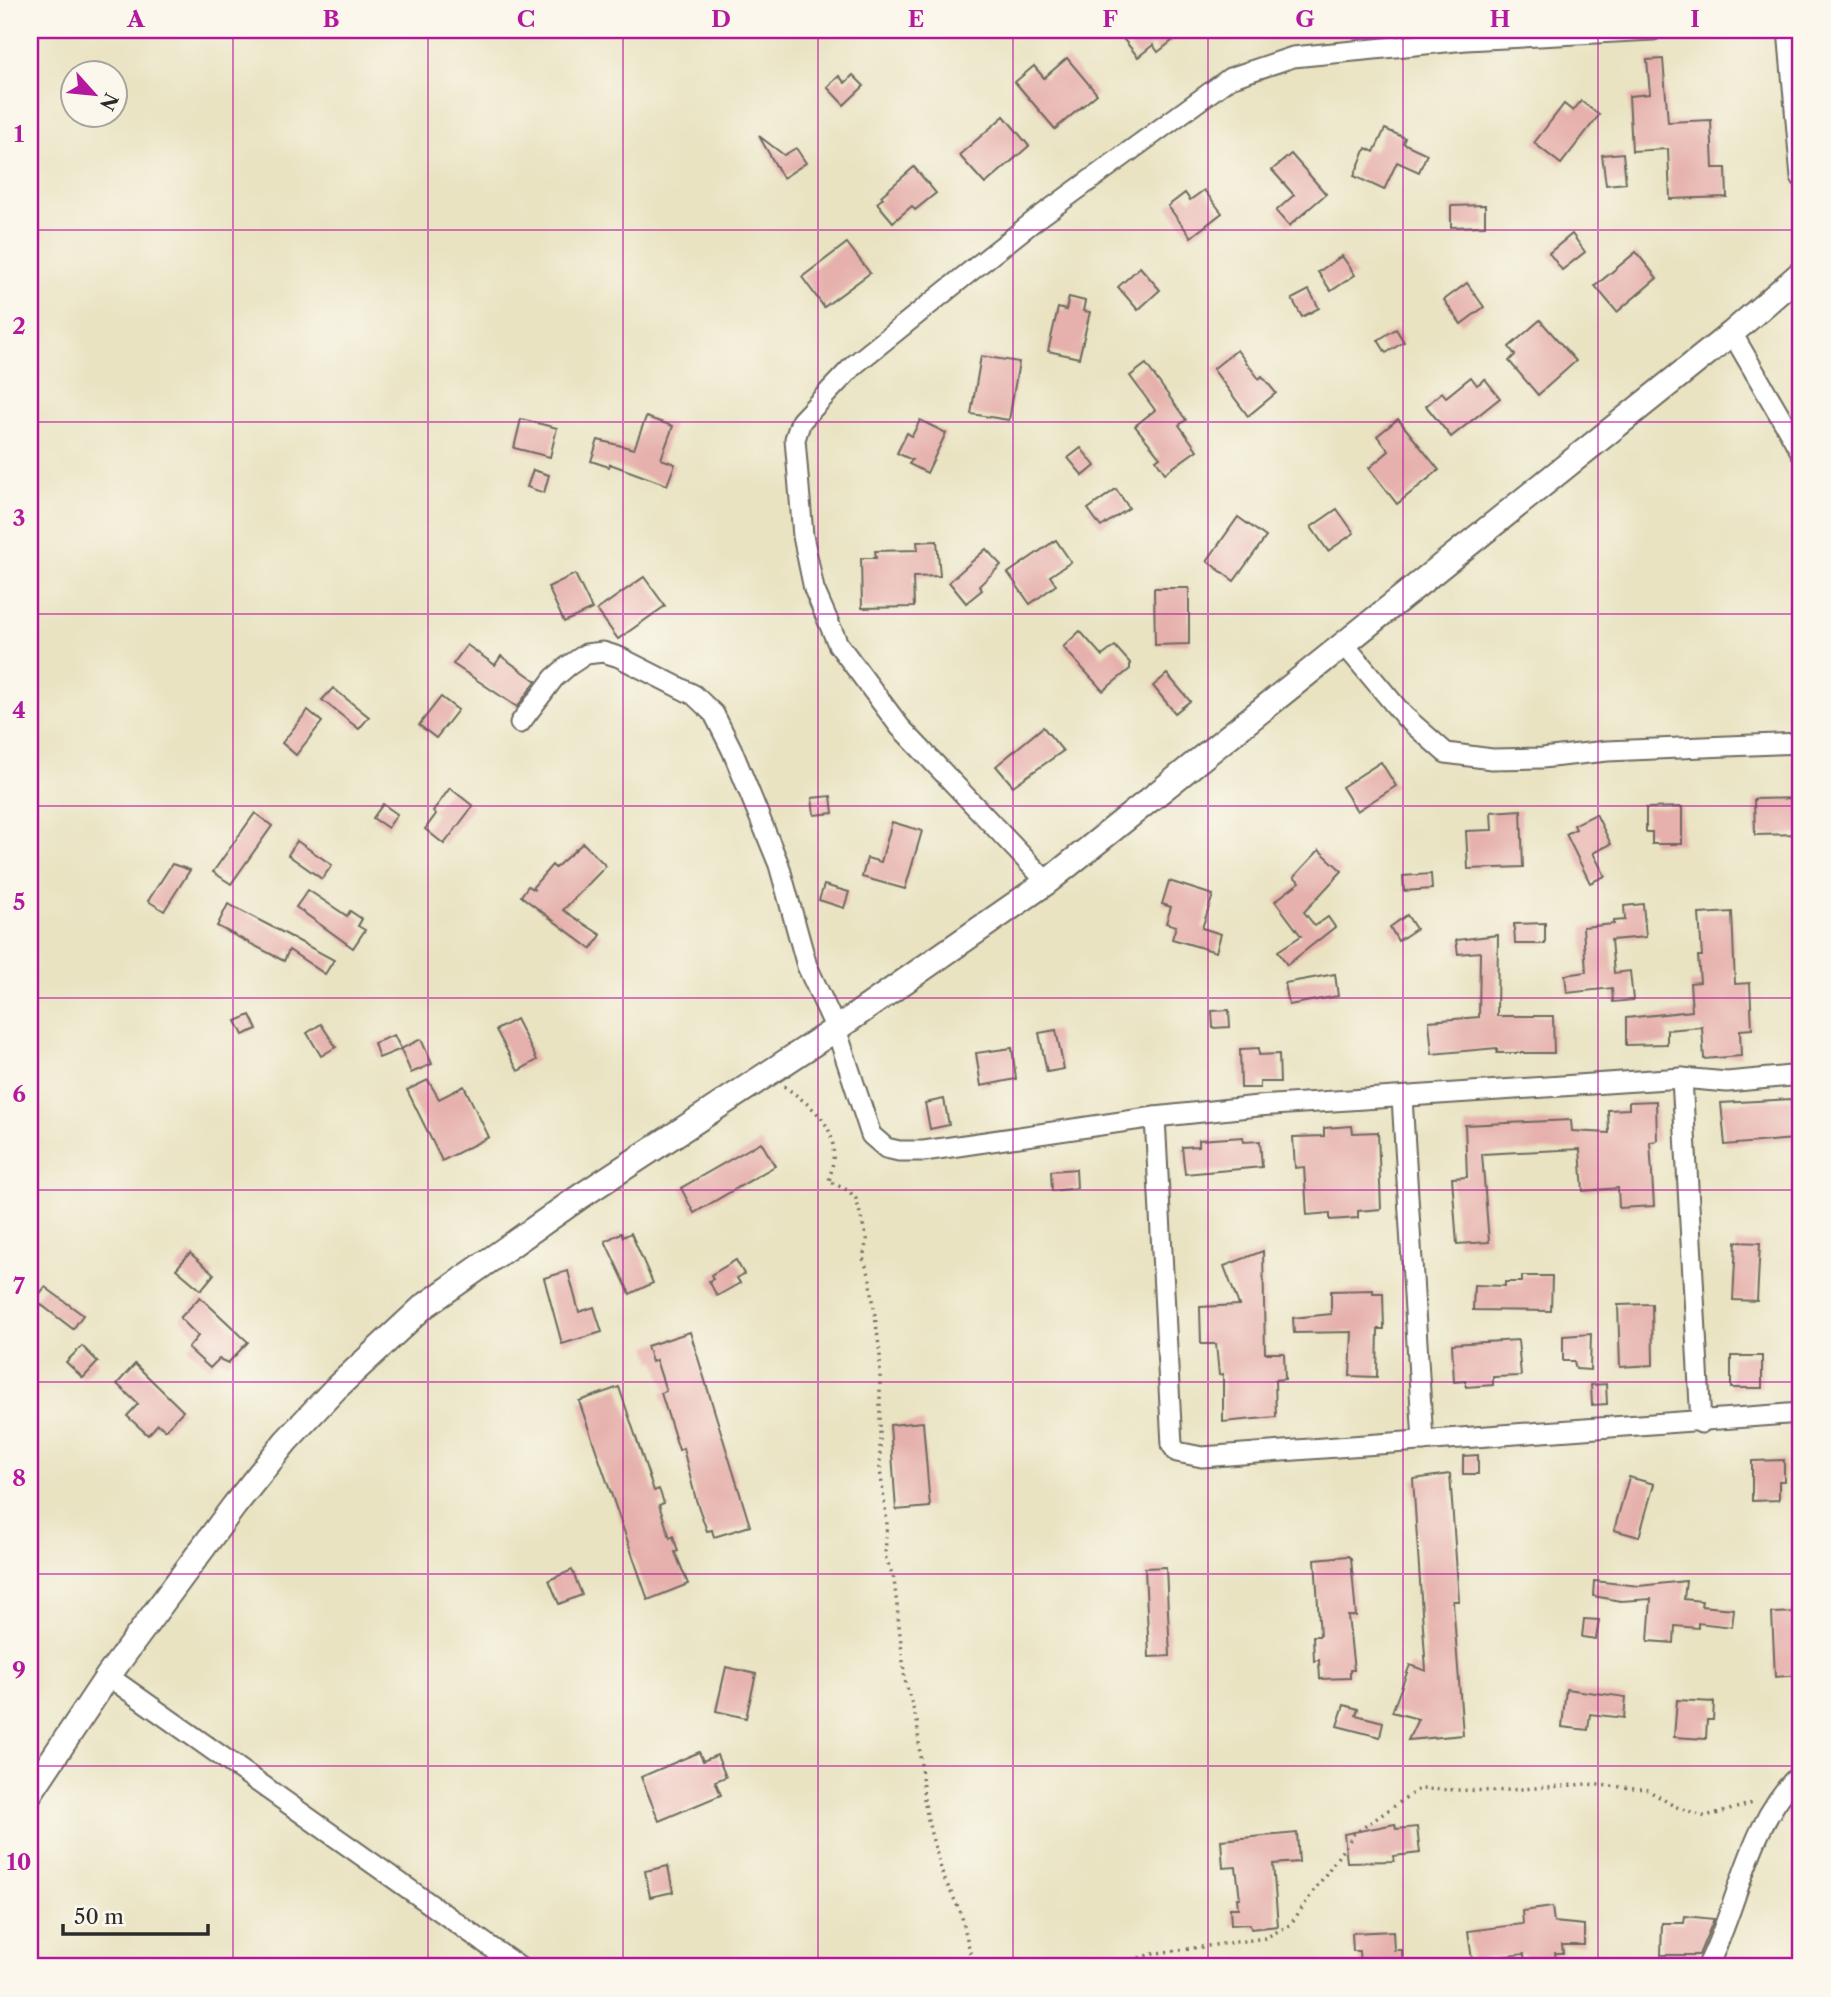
<svg xmlns="http://www.w3.org/2000/svg" width="1831" height="1997" font-family="'Libre Caslon Text',serif">
<style>
.building{fill:#e6b0ac}
.lines{fill:none;stroke-linecap:round;stroke-linejoin:round}
.minor-casing{stroke:#6e6b60;stroke-width:23}
.tertiary-casing{stroke:#6e6b60;stroke-width:28}
.path{stroke:#6e6b60;stroke-width:3.5;stroke-dasharray:2 5;stroke-linecap:butt}
.minor{stroke:#fff;stroke-width:19}
.tertiary{stroke:#fff;stroke-width:24}
.grid{fill:none;stroke:#b5179e;stroke-width:2;stroke-opacity:0.55}
.neatline{fill:none;stroke:#b5179e;stroke-width:2.5}
.grid-label{font-size:23px;text-anchor:middle;font-weight:bold;fill:#b5179e}
</style>
<rect width="100%" height="100%" fill="#fbf7ec"/>
<filter id="ink" filterUnits="userSpaceOnUse"><feTurbulence type="fractalNoise" baseFrequency=".0143" numOctaves="2"/><feDisplacementMap in="SourceGraphic" scale="14" xChannelSelector="R" yChannelSelector="G"/><feConvolveMatrix kernelMatrix="1 2 1 2 8 2 1 2 1" color-interpolation-filters="sRGB"/></filter>
<filter id="wash" filterUnits="userSpaceOnUse"><feTurbulence type="fractalNoise" baseFrequency=".00686" numOctaves="4" result="noise"/><feDisplacementMap in="SourceGraphic" scale="28" xChannelSelector="R" yChannelSelector="G"/><feGaussianBlur stdDeviation="1.57" result="paint"/><feColorMatrix in="noise" values="0 0 0 0 0 0 0 0 0 0 0 0 0 0 0 0 0 1.4 0 .05"/><feComposite in="paint" operator="in"/></filter>
<g filter="url(#wash)">
<rect width="100%" height="100%" fill="#e9e3c2"/>
<g id="blocks">
<!-- building -->
<g class="building">
<path d="M 1116,30 L 1186,30 L 1158,52 L 1153,45 L 1138,57 Z"/>
<path d="M 1067,58 L 1097,94 L 1055,129 L 1015,82 L 1034,66 L 1044,78 Z"/>
<path d="M 1663,59 L 1668,122 L 1711,120 L 1713,168 L 1726,168 L 1727,197 L 1670,199 L 1668,149 L 1632,151 L 1629,96 L 1650,94 L 1647,60 Z"/>
<path d="M 853,75 L 864,86 L 844,105 L 827,87 L 839,76 L 845,83 Z"/>
<path d="M 1581,101 L 1599,115 L 1561,164 L 1534,143 L 1564,104 L 1573,111 Z"/>
<path d="M 1004,116 L 1029,146 L 985,184 L 959,155 Z"/>
<path d="M 1385,129 L 1405,138 L 1403,143 L 1427,154 L 1419,172 L 1397,162 L 1384,190 L 1354,176 L 1366,148 L 1374,152 Z"/>
<path d="M 759,136 L 784,155 L 796,148 L 806,163 L 783,178 Z"/>
<path d="M 1623,153 L 1626,183 L 1606,185 L 1602,155 Z"/>
<path d="M 1291,154 L 1326,194 L 1289,226 L 1276,211 L 1294,195 L 1272,170 Z"/>
<path d="M 914,167 L 936,193 L 915,210 L 912,206 L 893,222 L 877,203 L 883,198 L 881,196 Z"/>
<path d="M 1204,190 L 1222,213 L 1191,237 L 1168,206 L 1185,193 L 1190,200 Z"/>
<path d="M 1485,205 L 1485,226 L 1451,227 L 1451,206 Z"/>
<path d="M 1572,234 L 1585,252 L 1562,270 L 1549,253 Z"/>
<path d="M 847,243 L 870,273 L 824,307 L 802,277 Z"/>
<path d="M 1636,252 L 1657,278 L 1617,312 L 1595,286 Z"/>
<path d="M 1342,256 L 1355,275 L 1331,291 L 1318,272 Z"/>
<path d="M 1140,267 L 1160,290 L 1138,310 L 1118,287 Z"/>
<path d="M 1467,283 L 1484,307 L 1461,324 L 1444,300 Z"/>
<path d="M 1309,290 L 1319,308 L 1302,317 L 1292,299 Z"/>
<path d="M 1069,297 L 1085,301 L 1083,311 L 1090,312 L 1079,358 L 1048,351 L 1058,308 L 1066,310 Z"/>
<path d="M 1540,320 L 1576,361 L 1538,395 L 1509,361 L 1515,355 L 1509,347 Z"/>
<path d="M 1396,329 L 1404,342 L 1386,353 L 1378,340 Z"/>
<path d="M 1237,350 L 1259,379 L 1262,376 L 1276,393 L 1248,416 L 1213,369 Z"/>
<path d="M 981,356 L 1019,362 L 1009,420 L 971,414 Z"/>
<path d="M 1146,364 L 1186,420 L 1179,425 L 1197,450 L 1165,473 L 1156,460 L 1160,457 L 1135,426 L 1155,410 L 1130,376 Z"/>
<path d="M 1471,377 L 1477,385 L 1485,379 L 1500,398 L 1451,437 L 1426,406 L 1442,392 L 1446,397 Z"/>
<path d="M 646,417 L 673,426 L 661,459 L 675,464 L 667,485 L 610,464 L 609,467 L 591,461 L 598,440 L 634,449 Z"/>
<path d="M 521,419 L 557,428 L 550,457 L 514,448 Z"/>
<path d="M 1398,419 L 1439,470 L 1397,504 L 1369,468 L 1389,451 L 1377,436 Z"/>
<path d="M 920,420 L 946,433 L 927,473 L 909,464 L 912,460 L 897,453 L 907,433 L 912,436 Z"/>
<path d="M 1081,448 L 1095,466 L 1083,476 L 1068,458 Z"/>
<path d="M 533,470 L 549,475 L 544,493 L 527,487 Z"/>
<path d="M 1116,489 L 1129,508 L 1101,527 L 1088,509 Z"/>
<path d="M 1337,509 L 1354,533 L 1328,551 L 1311,527 Z"/>
<path d="M 1238,517 L 1266,537 L 1234,581 L 1207,561 Z"/>
<path d="M 1056,540 L 1071,562 L 1050,576 L 1056,585 L 1030,604 L 1008,573 Z"/>
<path d="M 937,541 L 940,576 L 913,577 L 914,607 L 862,608 L 861,558 L 876,558 L 875,551 L 918,550 L 917,542 Z"/>
<path d="M 986,549 L 1001,565 L 979,586 L 982,590 L 966,603 L 949,582 Z"/>
<path d="M 575,574 L 592,609 L 564,622 L 548,587 Z"/>
<path d="M 644,577 L 665,606 L 618,639 L 597,610 Z"/>
<path d="M 1154,588 L 1189,588 L 1189,644 L 1155,645 Z"/>
<path d="M 1080,631 L 1102,656 L 1115,646 L 1130,663 L 1130,669 L 1103,691 L 1063,647 Z"/>
<path d="M 467,645 L 495,665 L 501,656 L 536,681 L 517,707 L 453,664 Z"/>
<path d="M 1167,674 L 1190,701 L 1175,713 L 1153,686 Z"/>
<path d="M 333,688 L 369,717 L 359,729 L 322,700 Z"/>
<path d="M 441,697 L 458,710 L 436,738 L 419,725 Z"/>
<path d="M 308,710 L 322,722 L 296,755 L 282,743 Z"/>
<path d="M 1043,727 L 1063,751 L 1013,786 L 996,766 Z"/>
<path d="M 1381,762 L 1396,786 L 1357,811 L 1342,787 Z"/>
<path d="M 450,788 L 473,806 L 444,844 L 425,829 L 436,814 L 433,811 Z"/>
<path d="M 831,796 L 833,813 L 814,815 L 812,798 Z"/>
<path d="M 1801,798 L 1801,834 L 1755,835 L 1754,799 Z"/>
<path d="M 383,804 L 397,814 L 388,828 L 373,818 Z"/>
<path d="M 1682,807 L 1682,844 L 1652,844 L 1652,832 L 1646,832 L 1646,808 Z"/>
<path d="M 1521,810 L 1523,867 L 1468,869 L 1466,831 L 1492,830 L 1491,812 Z"/>
<path d="M 255,813 L 272,826 L 231,884 L 213,872 Z"/>
<path d="M 1596,814 L 1611,844 L 1593,853 L 1605,876 L 1590,883 L 1566,834 L 1576,829 L 1574,825 Z"/>
<path d="M 892,822 L 922,831 L 905,889 L 862,877 L 867,858 L 881,862 Z"/>
<path d="M 297,841 L 332,865 L 322,879 L 288,855 Z"/>
<path d="M 583,843 L 606,866 L 563,910 L 601,935 L 591,949 L 521,896 L 528,886 L 535,890 L 532,888 L 552,865 L 555,868 Z"/>
<path d="M 1319,850 L 1342,871 L 1304,912 L 1315,926 L 1328,917 L 1335,927 L 1287,965 L 1278,951 L 1301,936 L 1275,901 L 1300,882 L 1294,877 Z"/>
<path d="M 172,864 L 190,870 L 164,911 L 148,901 Z"/>
<path d="M 1431,874 L 1432,889 L 1404,891 L 1403,876 Z"/>
<path d="M 1169,881 L 1213,895 L 1202,928 L 1221,934 L 1216,952 L 1172,939 L 1176,926 L 1166,923 L 1171,907 L 1162,904 Z"/>
<path d="M 824,885 L 849,892 L 844,908 L 819,900 Z"/>
<path d="M 308,890 L 347,916 L 350,911 L 362,919 L 358,926 L 365,930 L 353,948 L 296,907 Z"/>
<path d="M 228,904 L 280,931 L 334,960 L 325,974 L 289,950 L 284,961 L 217,926 Z"/>
<path d="M 1643,904 L 1646,937 L 1611,940 L 1614,973 L 1630,971 L 1633,1000 L 1613,1002 L 1612,988 L 1567,993 L 1565,975 L 1586,972 L 1583,927 L 1614,924 L 1614,921 L 1625,920 L 1624,906 Z"/>
<path d="M 1732,912 L 1735,984 L 1750,983 L 1752,1029 L 1740,1030 L 1741,1056 L 1704,1059 L 1702,1027 L 1667,1030 L 1667,1044 L 1626,1045 L 1626,1018 L 1692,1011 L 1690,983 L 1700,982 L 1698,956 L 1702,956 L 1699,914 Z"/>
<path d="M 1407,915 L 1416,929 L 1398,941 L 1390,927 Z"/>
<path d="M 1545,923 L 1545,944 L 1515,944 L 1514,924 Z"/>
<path d="M 1498,935 L 1497,1016 L 1553,1016 L 1554,1053 L 1497,1053 L 1497,1048 L 1432,1054 L 1429,1021 L 1479,1017 L 1480,952 L 1458,954 L 1456,940 Z"/>
<path d="M 1335,974 L 1338,996 L 1289,1005 L 1285,983 Z"/>
<path d="M 1229,1010 L 1230,1027 L 1213,1028 L 1212,1011 Z"/>
<path d="M 250,1015 L 257,1029 L 243,1035 L 236,1021 Z"/>
<path d="M 516,1019 L 537,1060 L 518,1071 L 496,1030 Z"/>
<path d="M 321,1024 L 336,1047 L 321,1056 L 307,1033 Z"/>
<path d="M 1056,1030 L 1064,1069 L 1047,1072 L 1039,1033 Z"/>
<path d="M 394,1035 L 401,1049 L 421,1039 L 432,1064 L 411,1073 L 401,1049 L 379,1058 L 374,1043 Z"/>
<path d="M 1012,1048 L 1016,1079 L 981,1086 L 976,1053 Z"/>
<path d="M 1259,1048 L 1259,1055 L 1279,1054 L 1280,1082 L 1260,1082 L 1260,1088 L 1241,1088 L 1240,1049 Z"/>
<path d="M 428,1080 L 439,1099 L 464,1086 L 489,1137 L 442,1161 L 407,1090 Z"/>
<path d="M 944,1099 L 949,1125 L 930,1129 L 925,1103 Z"/>
<path d="M 1791,1099 L 1794,1139 L 1725,1145 L 1721,1103 Z"/>
<path d="M 1656,1101 L 1657,1141 L 1650,1142 L 1654,1206 L 1619,1208 L 1618,1188 L 1583,1191 L 1580,1149 L 1482,1154 L 1489,1242 L 1457,1244 L 1452,1178 L 1467,1177 L 1465,1125 L 1571,1120 L 1572,1131 L 1609,1133 L 1608,1110 L 1629,1109 L 1629,1102 Z"/>
<path d="M 1352,1126 L 1353,1133 L 1378,1132 L 1381,1209 L 1358,1211 L 1358,1218 L 1330,1220 L 1330,1213 L 1307,1215 L 1304,1167 L 1295,1168 L 1293,1137 L 1324,1136 L 1324,1128 Z"/>
<path d="M 1243,1137 L 1244,1142 L 1260,1141 L 1262,1167 L 1185,1174 L 1182,1147 L 1199,1146 L 1199,1140 Z"/>
<path d="M 761,1142 L 775,1166 L 694,1213 L 681,1188 Z"/>
<path d="M 1076,1169 L 1077,1188 L 1052,1191 L 1051,1171 Z"/>
<path d="M 621,1233 L 623,1237 L 631,1233 L 653,1283 L 630,1294 L 605,1241 Z"/>
<path d="M 1736,1242 L 1760,1243 L 1757,1301 L 1733,1300 Z"/>
<path d="M 1263,1251 L 1265,1353 L 1284,1353 L 1285,1379 L 1275,1380 L 1276,1417 L 1223,1422 L 1223,1374 L 1219,1375 L 1216,1344 L 1201,1344 L 1200,1307 L 1239,1305 L 1224,1266 Z"/>
<path d="M 190,1253 L 214,1274 L 201,1290 L 176,1269 Z"/>
<path d="M 736,1260 L 744,1274 L 737,1278 L 740,1283 L 717,1296 L 709,1281 L 713,1279 L 711,1275 Z"/>
<path d="M 568,1271 L 579,1312 L 594,1307 L 602,1332 L 562,1344 L 544,1278 Z"/>
<path d="M 1522,1276 L 1552,1276 L 1551,1311 L 1473,1310 L 1474,1285 L 1505,1286 L 1505,1282 L 1522,1282 Z"/>
<path d="M 45,1287 L 83,1315 L 73,1329 L 35,1300 Z"/>
<path d="M 1373,1290 L 1373,1293 L 1383,1293 L 1384,1329 L 1378,1329 L 1377,1377 L 1350,1376 L 1352,1332 L 1294,1333 L 1293,1318 L 1331,1314 L 1331,1291 Z"/>
<path d="M 200,1297 L 248,1342 L 228,1363 L 219,1359 L 210,1368 L 188,1348 L 198,1336 L 180,1318 Z"/>
<path d="M 1652,1304 L 1653,1365 L 1620,1367 L 1618,1305 Z"/>
<path d="M 690,1332 L 750,1526 L 714,1537 L 712,1530 L 707,1531 L 696,1500 L 683,1448 L 679,1450 L 661,1393 L 666,1391 L 656,1360 L 652,1362 L 647,1346 Z"/>
<path d="M 1591,1334 L 1590,1370 L 1576,1369 L 1574,1361 L 1563,1361 L 1563,1336 Z"/>
<path d="M 1518,1340 L 1521,1376 L 1493,1377 L 1493,1385 L 1466,1387 L 1466,1381 L 1454,1382 L 1452,1344 Z"/>
<path d="M 82,1346 L 98,1362 L 83,1378 L 66,1362 Z"/>
<rect x="1731" y="1356" width="31" height="32"/>
<path d="M 135,1364 L 183,1411 L 165,1430 L 158,1424 L 148,1435 L 127,1416 L 138,1404 L 117,1384 Z"/>
<path d="M 1606,1384 L 1607,1404 L 1592,1405 L 1591,1385 Z"/>
<path d="M 619,1387 L 654,1491 L 659,1489 L 664,1503 L 659,1505 L 670,1538 L 673,1536 L 678,1551 L 675,1552 L 688,1584 L 648,1600 L 579,1401 Z"/>
<path d="M 923,1422 L 930,1507 L 896,1510 L 890,1425 Z"/>
<path d="M 1478,1455 L 1478,1474 L 1463,1474 L 1463,1456 Z"/>
<path d="M 1784,1460 L 1784,1481 L 1779,1481 L 1779,1500 L 1752,1501 L 1752,1461 Z"/>
<path d="M 1450,1474 L 1459,1601 L 1453,1601 L 1463,1735 L 1408,1740 L 1418,1719 L 1392,1712 L 1410,1665 L 1426,1671 L 1413,1479 Z"/>
<path d="M 1629,1477 L 1654,1484 L 1639,1537 L 1614,1530 Z"/>
<path d="M 1348,1556 L 1351,1558 L 1356,1616 L 1348,1616 L 1354,1670 L 1350,1670 L 1350,1678 L 1320,1679 L 1319,1660 L 1314,1661 L 1313,1636 L 1320,1636 L 1315,1559 Z"/>
<path d="M 1166,1567 L 1170,1656 L 1149,1657 L 1145,1568 Z"/>
<path d="M 572,1570 L 582,1595 L 559,1604 L 549,1580 Z"/>
<path d="M 1594,1581 L 1639,1586 L 1686,1581 L 1684,1599 L 1702,1601 L 1701,1606 L 1734,1609 L 1732,1627 L 1698,1623 L 1698,1628 L 1675,1626 L 1674,1643 L 1648,1641 L 1651,1599 L 1621,1601 L 1593,1596 Z"/>
<path d="M 1801,1612 L 1801,1675 L 1775,1677 L 1772,1613 Z"/>
<path d="M 1584,1619 L 1599,1620 L 1596,1639 L 1582,1637 Z"/>
<path d="M 726,1667 L 756,1674 L 746,1718 L 716,1711 Z"/>
<path d="M 1566,1689 L 1626,1697 L 1624,1718 L 1590,1714 L 1588,1730 L 1562,1727 Z"/>
<path d="M 1677,1700 L 1714,1702 L 1713,1720 L 1707,1720 L 1706,1739 L 1674,1737 Z"/>
<path d="M 1344,1705 L 1358,1709 L 1356,1715 L 1383,1722 L 1380,1737 L 1337,1726 Z"/>
<path d="M 699,1752 L 703,1761 L 717,1755 L 726,1777 L 715,1781 L 721,1795 L 659,1821 L 641,1777 Z"/>
<path d="M 1395,1824 L 1396,1829 L 1417,1827 L 1420,1853 L 1393,1856 L 1394,1861 L 1347,1862 L 1344,1834 Z"/>
<path d="M 1297,1833 L 1299,1862 L 1273,1864 L 1278,1926 L 1251,1929 L 1250,1924 L 1231,1925 L 1230,1908 L 1238,1908 L 1237,1898 L 1240,1898 L 1236,1867 L 1223,1868 L 1221,1840 Z"/>
<path d="M 668,1866 L 673,1892 L 650,1897 L 645,1871 Z"/>
<path d="M 1552,1907 L 1554,1922 L 1584,1925 L 1584,1945 L 1562,1945 L 1563,1953 L 1555,1953 L 1557,1967 L 1525,1967 L 1524,1954 L 1472,1960 L 1468,1931 L 1523,1924 L 1522,1911 Z"/>
<path d="M 1685,1916 L 1714,1919 L 1699,1955 L 1661,1955 L 1662,1923 L 1684,1923 Z"/>
<path d="M 1393,1931 L 1394,1950 L 1402,1950 L 1402,1967 L 1360,1967 L 1359,1951 L 1353,1951 L 1352,1933 Z"/>
</g>
</g>
</g>
<g filter="url(#ink)">
<use href="#blocks" fill-opacity="0" stroke="#6e6b60" stroke-width="2"/>
<g class="lines">
<!-- minor casing -->
<g class="minor-casing">
<g id="minor">
<path d="M 1788,30 L 1801,177"/>
<path d="M 1732,333 L 1801,452"/>
<path d="M 1343,643 L 1404,716 L 1446,753 L 1492,759 L 1542,758 L 1607,751 L 1801,743"/>
<path d="M 520,723 L 554,678 L 568,666 L 586,654 L 603,652 L 619,657 L 694,695 L 714,714 L 732,750 L 779,865 L 807,966 L 836,1029 L 871,1135 L 886,1148 L 899,1151 L 924,1151 L 1155,1117 L 1258,1106 L 1682,1078 L 1727,1082 L 1801,1075"/>
<path d="M 1047,882 L 900,727 L 838,644 L 814,589 L 803,536 L 795,439 L 801,421 L 854,365 L 962,278 L 1034,221 L 1230,78 L 1293,57 L 1466,40 L 1653,30"/>
<path d="M 1682,1078 L 1701,1423"/>
<path d="M 1402,1098 L 1423,1441"/>
<path d="M 1155,1117 L 1172,1445 L 1177,1452 L 1202,1457 L 1801,1413"/>
<path d="M 108,1676 L 519,1967"/>
<path d="M 1707,1967 C 1739,1905 1748,1822 1801,1773"/>
</g>
</g>
<!-- tertiary casing -->
<g class="tertiary-casing">
<path id="tertiary" d="M 30,1793 L 108,1676 L 234,1506 L 286,1441 L 335,1389 L 423,1307 L 581,1196 L 836,1029 L 1047,882 L 1732,333 L 1801,273"/>
</g>
<!-- path -->
<g class="path">
<path d="M 784,1086 C 822,1114 843,1130 829,1181 L 849,1191 L 856,1199 L 867,1239 L 863,1258 L 870,1277 L 880,1354 L 880,1470 L 887,1522 L 885,1556 L 894,1579 L 905,1680 L 917,1722 L 924,1799 L 930,1830 L 943,1876 L 961,1913 L 972,1961 L 978,1967"/>
<path d="M 1105,1967 L 1157,1953 L 1265,1938 L 1290,1925 L 1354,1834 L 1419,1789 L 1496,1791 L 1587,1784 L 1646,1789 L 1674,1806 L 1706,1817 L 1753,1803"/>
</g>
<!-- minor -->
<use href="#minor" class="minor"/>
<!-- tertiary -->
<use href="#tertiary" class="tertiary"/>
</g>
</g>
<!-- grid -->
<path class="grid" d="M 233,30 L 233,1967M 428,30 L 428,1967M 623,30 L 623,1967M 818,30 L 818,1967M 1013,30 L 1013,1967M 1208,30 L 1208,1967M 1403,30 L 1403,1967M 1598,30 L 1598,1967M 30,230 L 1801,230M 30,422 L 1801,422M 30,614 L 1801,614M 30,806 L 1801,806M 30,998 L 1801,998M 30,1190 L 1801,1190M 30,1382 L 1801,1382M 30,1574 L 1801,1574M 30,1766 L 1801,1766"/>
<!-- margin -->
<rect width="1831" height="1997" fill="none" stroke="#fbf7ec" stroke-width="77"/>
<!-- north arrow -->
<g transform="translate(94 94) rotate(117)"><circle r="33" fill="#fbf7ec" stroke="#a8a59f" stroke-width="2"/>
<path d="M0-5L12 26L0 18L-12 26Z" fill="#b5179e"/>
<text y="-10" font-size="19" font-weight="bold" text-anchor="middle" fill="#2b2b2b">N</text>
</g>
<!-- scale -->
<path d="M63 1924v10h145v-10" fill="none" stroke="#2b2b2b" stroke-width="3.5"/>
<text x="74" y="1924" font-size="21" fill="#2b2b2b" stroke="#fbf7ec" stroke-width="5" paint-order="stroke">50 m</text>
<rect x="38" y="38" width="1754" height="1920" class="neatline"/>
<g class="grid-label">
<text x="136" y="27">A</text>
<text x="331" y="27">B</text>
<text x="526" y="27">C</text>
<text x="721" y="27">D</text>
<text x="916" y="27">E</text>
<text x="1110" y="27">F</text>
<text x="1305" y="27">G</text>
<text x="1500" y="27">H</text>
<text x="1695" y="27">I</text>
<text x="19" y="142">1</text>
<text x="19" y="334">2</text>
<text x="19" y="526">3</text>
<text x="19" y="718">4</text>
<text x="19" y="910">5</text>
<text x="19" y="1102">6</text>
<text x="19" y="1294">7</text>
<text x="19" y="1486">8</text>
<text x="19" y="1678">9</text>
<text x="19" y="1870">10</text>
</g>
</svg>
